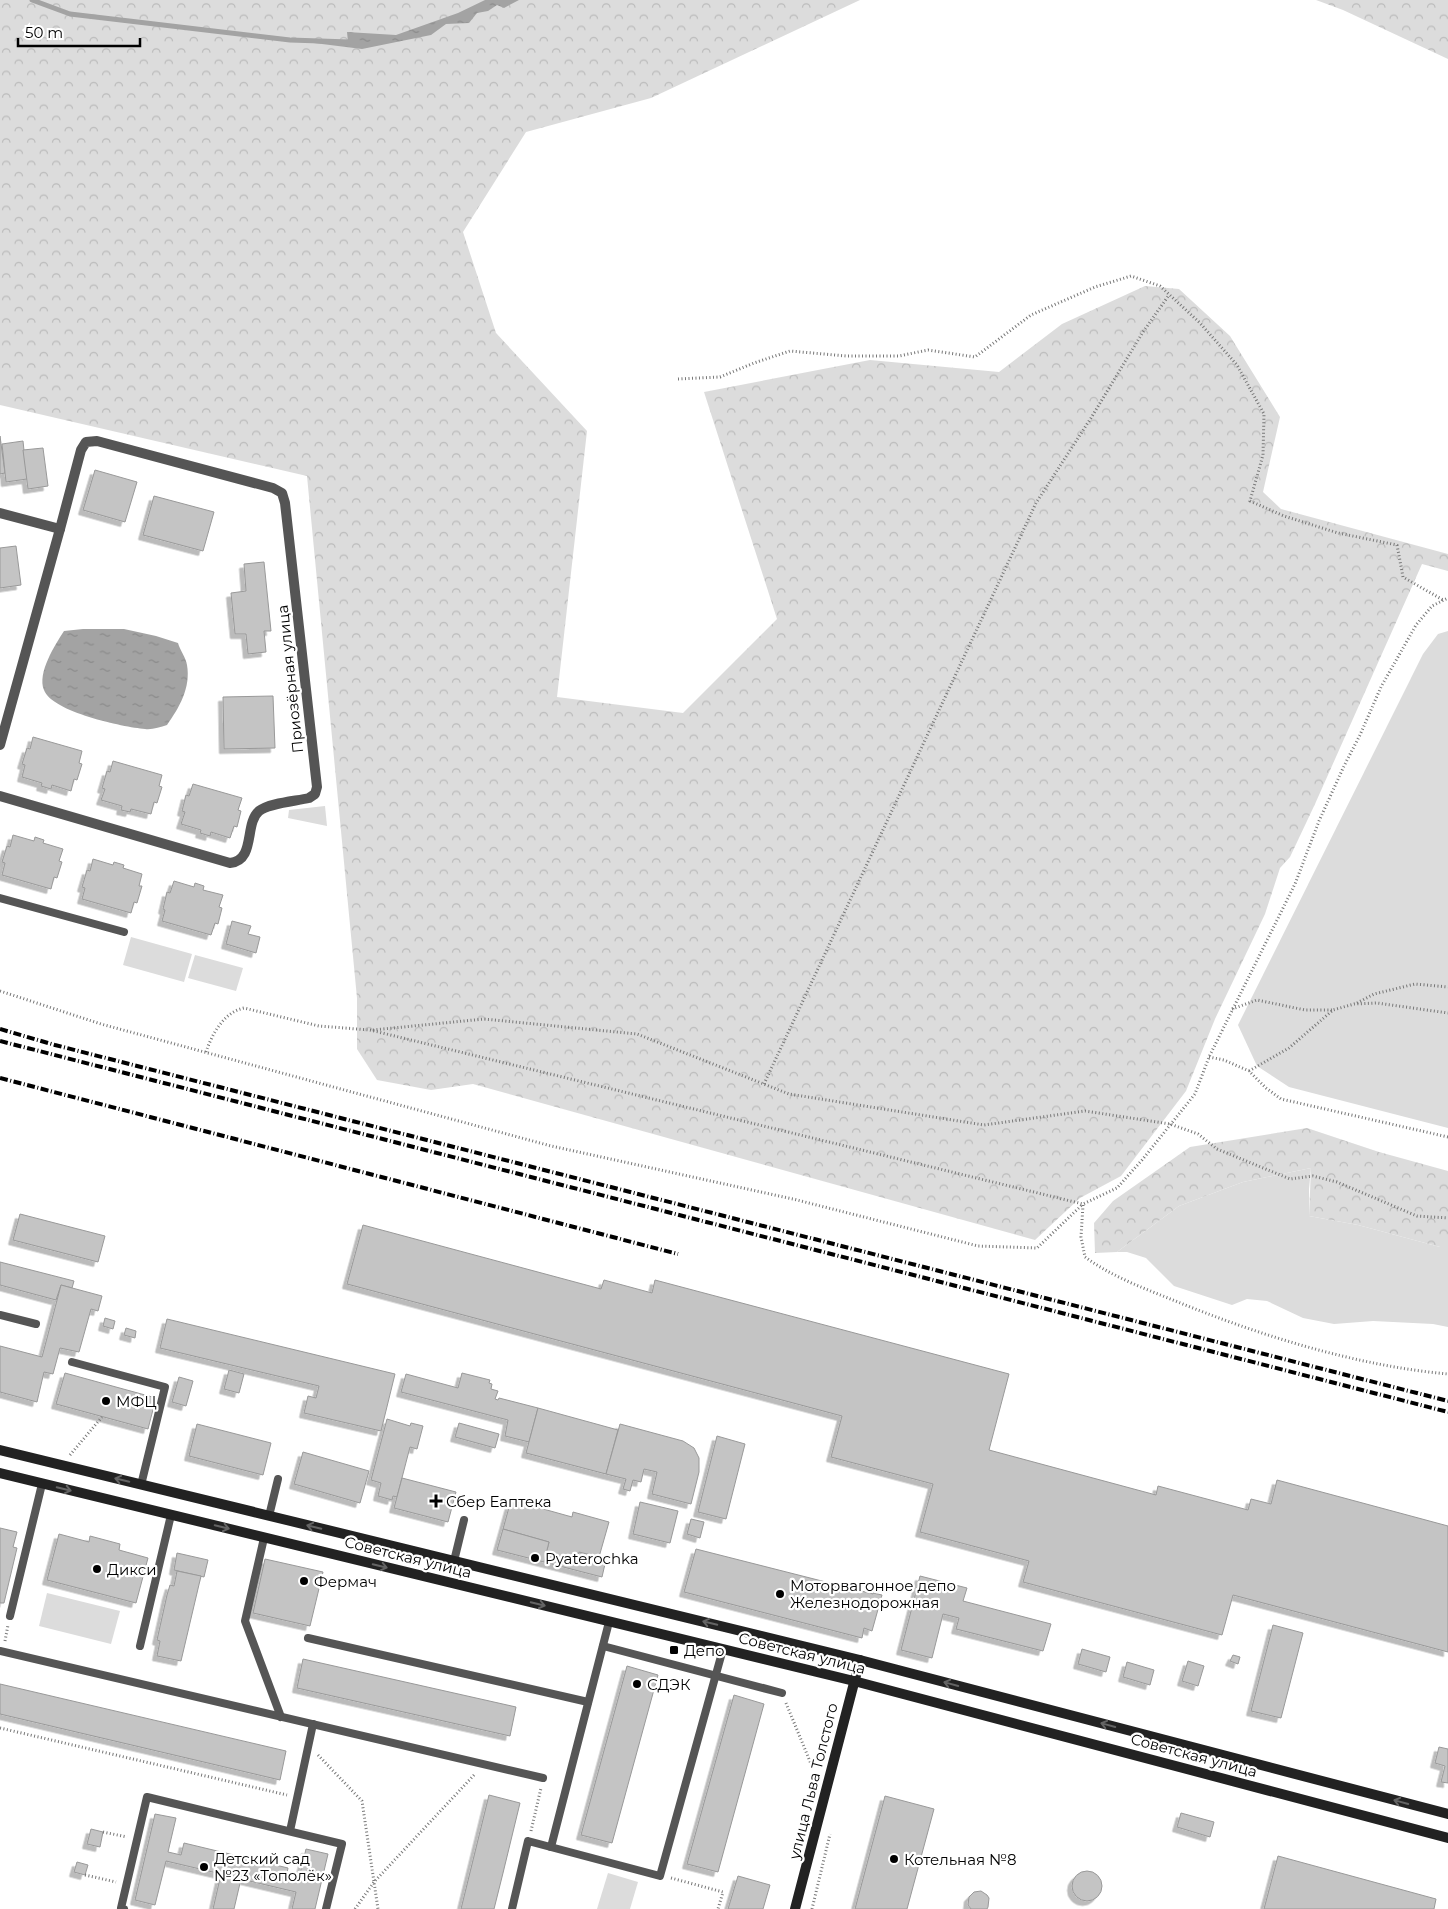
<svg xmlns="http://www.w3.org/2000/svg" width="1448" height="1909" font-family="Montserrat,sans-serif">
<style>
.green{fill:#dcdcdc}
.forest{fill:url(#forest-crowns)}
.water{fill:url(#water-ripples)}
.lines{fill:none;stroke-linecap:round;stroke-linejoin:round}
.stream{stroke:#a3a3a3;stroke-width:5}
.building{fill:#c4c4c4;stroke:#999;filter:url(#shadow)}
.path{stroke:#777;stroke-width:3;stroke-dasharray:1 2.5;stroke-linecap:butt}
.lane{stroke:#555;stroke-width:8}
.street{stroke:#555;stroke-width:10}
.secondary{stroke:#222;stroke-width:10}
.rail{stroke:#000;stroke-width:4;stroke-dasharray:8 2.5 1 2.5;stroke-linecap:butt}
.oneway{stroke:#646464}
.poi-dot{fill:#000;stroke:#fff;stroke-width:2}
.labels{text-anchor:middle;dominant-baseline:central;stroke-width:4.5;stroke-linejoin:round;paint-order:stroke}
.street-label{font-size:15px;fill:#000;stroke:#fff}
.poi-label{font-size:15px;fill:#000;stroke:#fff;text-anchor:start}
</style>
<defs>
<pattern id="forest-crowns" width="20" height="18" patternUnits="userSpaceOnUse" patternTransform="scale(1.25)"><rect width="20" height="18" fill="#dcdcdc"/><path d="M2 6a3 3 0 1 1 6 0M12 15a3 3 0 1 1 6 0" fill="none" stroke="#bbb"/></pattern>
<pattern id="water-ripples" width="26" height="14" patternUnits="userSpaceOnUse" patternTransform="scale(1.25)"><rect width="26" height="14" fill="#a3a3a3"/><path d="M2 4q2-2 4 0t4 0M15 11q2-2 4 0t4 0" fill="none" stroke="#8b8b8b"/></pattern>
<filter id="shadow"><feDropShadow dx="-4.5" dy="4.5" stdDeviation="0" flood-color="#0004"/></filter>
</defs>
<rect width="100%" height="100%" fill="#fff"/>
<!-- green -->
<g class="green">
<path d="M 1448,631 L 1448,1128 L 1289,1087 L 1257,1066 L 1238,1025 L 1423,654 L 1438,634 Z"/>
<path d="M 325,806 L 327,826 L 288,818 L 289,810 Z"/>
<path d="M 131,937 L 192,954 L 184,982 L 123,965 Z"/>
<path d="M 195,955 L 243,968 L 236,991 L 188,978 Z"/>
<path d="M 1311,1168 L 1309,1189 L 1309,1216 L 1358,1225 L 1440,1247 L 1448,1247 L 1448,1327 L 1433,1324 L 1373,1321 L 1334,1324 L 1303,1318 L 1267,1301 L 1247,1299 L 1232,1305 L 1174,1286 L 1146,1258 L 1127,1252 L 1117,1252 L 1179,1206 L 1243,1182 Z"/>
<path d="M 47,1593 L 120,1611 L 111,1644 L 39,1626 Z"/>
<path d="M 608,1873 L 638,1882 L 630,1909 L 597,1909 Z"/>
</g>
<!-- forest -->
<g class="forest">
<path d="M 0,0 L 860,0 L 651,98 L 526,132 L 463,232 L 496,333 L 587,431 L 557,697 L 683,713 L 777,619 L 704,392 L 870,360 L 999,372 L 1062,324 L 1145,286 L 1179,289 L 1230,336 L 1280,417 L 1263,492 L 1281,509 L 1448,554 L 1448,571 L 1422,564 L 1315,804 L 1290,857 L 1280,868 L 1265,914 L 1215,1019 L 1186,1091 L 1121,1176 L 1080,1198 L 1035,1240 L 473,1084 L 431,1090 L 377,1080 L 357,1049 L 357,998 L 307,476 L 0,405 Z"/>
<path d="M 1316,0 L 1448,0 L 1448,59 L 1343,10 Z"/>
<path d="M 1307,1128 L 1379,1152 L 1448,1171 L 1448,1247 L 1440,1247 L 1358,1225 L 1309,1216 L 1311,1168 L 1243,1182 L 1179,1206 L 1117,1252 L 1095,1253 L 1094,1223 L 1113,1201 L 1190,1147 Z"/>
</g>
<!-- water -->
<g class="water">
<path d="M 485,0 L 519,0 L 504,8 L 497,5 L 488,11 L 477,13 L 469,23 L 446,24 L 431,35 L 362,49 L 290,40 L 348,42 L 347,32 L 396,35 L 458,13 Z"/>
<path d="M 83,629 L 124,629 L 156,636 L 178,643 C 180,650 186,658 187,665 C 191,688 179,708 167,725 C 160,727 152,730 145,729 C 123,727 52,712 44,690 C 37,673 55,645 64,631 Z"/>
</g>
<g class="lines">
<!-- stream -->
<path class="stream" d="M 32,0 L 70,14 L 290,40 L 350,42"/>
</g>
<!-- building -->
<g class="building">
<path d="M 0,436 L 5,473 L 0,474 Z"/>
<path d="M 23,441 L 27,479 L 6,482 L 2,444 Z"/>
<path d="M 43,448 L 48,486 L 28,489 L 23,450 Z"/>
<path d="M 95,470 L 137,482 L 125,522 L 83,510 Z"/>
<path d="M 154,496 L 214,512 L 203,551 L 143,535 Z"/>
<path d="M 16,546 L 21,585 L 0,588 L 0,548 Z"/>
<path d="M 264,562 L 271,631 L 264,631 L 266,652 L 248,654 L 246,634 L 235,634 L 231,593 L 246,591 L 244,564 Z"/>
<path d="M 273,696 L 275,748 L 224,749 L 223,697 Z"/>
<path d="M 33,737 L 82,751 L 79,763 L 82,764 L 77,780 L 74,779 L 71,791 L 52,785 L 51,789 L 41,786 L 42,783 L 22,777 L 25,765 L 22,764 L 27,748 L 30,749 Z"/>
<path d="M 113,761 L 162,775 L 159,786 L 162,787 L 157,803 L 154,802 L 151,814 L 131,809 L 130,812 L 121,810 L 122,806 L 101,800 L 105,789 L 102,788 L 107,771 L 110,772 Z"/>
<path d="M 193,784 L 242,798 L 238,810 L 241,811 L 237,827 L 234,826 L 230,838 L 211,832 L 210,836 L 200,833 L 201,830 L 181,824 L 185,812 L 182,811 L 186,795 L 189,796 Z"/>
<path d="M 13,835 L 34,841 L 35,837 L 44,840 L 43,843 L 63,849 L 59,861 L 62,862 L 57,878 L 54,877 L 51,889 L 2,875 L 5,863 L 2,862 L 7,846 L 10,847 Z"/>
<path d="M 93,859 L 113,865 L 114,862 L 124,865 L 123,868 L 142,874 L 139,886 L 142,886 L 137,903 L 134,902 L 131,913 L 82,899 L 85,888 L 82,887 L 87,870 L 90,871 Z"/>
<path d="M 174,881 L 194,887 L 195,883 L 204,886 L 203,890 L 223,895 L 219,907 L 222,908 L 218,924 L 215,923 L 211,935 L 162,921 L 165,910 L 163,909 L 167,892 L 170,893 Z"/>
<path d="M 232,921 L 251,926 L 248,934 L 260,937 L 256,953 L 226,944 Z"/>
<path d="M 20,1214 L 105,1236 L 98,1262 L 13,1240 Z"/>
<path d="M 363,1225 L 601,1289 L 604,1280 L 652,1293 L 655,1280 L 1009,1374 L 989,1450 L 1156,1495 L 1158,1486 L 1248,1510 L 1251,1499 L 1271,1504 L 1277,1480 L 1448,1526 L 1448,1652 L 1233,1595 L 1222,1635 L 1023,1582 L 1029,1561 L 920,1532 L 933,1484 L 831,1457 L 842,1416 L 347,1284 Z"/>
<path d="M 0,1262 L 74,1281 L 72,1288 L 61,1285 L 56,1300 L 0,1285 Z"/>
<path d="M 61,1285 L 102,1296 L 98,1311 L 91,1309 L 79,1352 L 60,1348 L 53,1374 L 44,1372 L 37,1402 L 0,1392 L 0,1346 L 42,1357 Z"/>
<path d="M 105,1318 L 115,1321 L 113,1329 L 103,1326 Z"/>
<path d="M 167,1319 L 395,1374 L 381,1431 L 304,1413 L 308,1396 L 316,1398 L 319,1386 L 160,1348 Z"/>
<path d="M 126,1328 L 136,1331 L 135,1338 L 124,1335 Z"/>
<path d="M 229,1370 L 244,1374 L 239,1393 L 224,1389 Z"/>
<path d="M 65,1373 L 156,1398 L 148,1429 L 56,1404 Z"/>
<path d="M 462,1373 L 490,1380 L 489,1383 L 492,1384 L 491,1389 L 498,1391 L 495,1399 L 498,1400 L 499,1398 L 538,1408 L 529,1442 L 505,1436 L 508,1420 L 401,1392 L 406,1374 L 458,1388 Z"/>
<path d="M 179,1377 L 193,1381 L 186,1406 L 172,1402 Z"/>
<path d="M 538,1408 L 618,1430 L 606,1474 L 526,1453 Z"/>
<path d="M 387,1419 L 410,1426 L 411,1423 L 423,1426 L 417,1449 L 410,1447 L 397,1497 L 393,1496 L 392,1500 L 378,1496 L 381,1483 L 371,1480 Z"/>
<path d="M 459,1423 L 499,1434 L 495,1448 L 455,1437 Z"/>
<path d="M 197,1424 L 271,1443 L 263,1475 L 189,1456 Z"/>
<path d="M 620,1424 L 683,1441 L 694,1448 L 699,1458 L 699,1472 L 691,1504 L 652,1494 L 657,1472 L 644,1469 L 641,1482 L 633,1480 L 630,1491 L 623,1489 L 626,1479 L 606,1474 Z"/>
<path d="M 717,1436 L 745,1444 L 726,1519 L 698,1512 Z"/>
<path d="M 303,1452 L 369,1471 L 360,1503 L 294,1484 Z"/>
<path d="M 402,1478 L 456,1492 L 448,1522 L 394,1508 Z"/>
<path d="M 511,1500 L 572,1517 L 573,1512 L 609,1522 L 599,1557 L 579,1552 L 578,1557 L 605,1564 L 602,1577 L 544,1562 L 549,1542 L 503,1529 Z"/>
<path d="M 640,1502 L 678,1511 L 670,1543 L 633,1534 Z"/>
<path d="M 691,1519 L 704,1522 L 700,1538 L 687,1534 Z"/>
<path d="M 0,1528 L 17,1532 L 13,1547 L 17,1548 L 4,1603 L 0,1603 Z"/>
<path d="M 503,1529 L 549,1542 L 544,1562 L 497,1550 Z"/>
<path d="M 59,1534 L 89,1542 L 90,1536 L 120,1544 L 119,1550 L 148,1558 L 136,1603 L 47,1580 Z"/>
<path d="M 696,1549 L 873,1594 L 873,1593 L 882,1595 L 872,1631 L 864,1628 L 862,1638 L 684,1592 Z"/>
<path d="M 177,1553 L 208,1560 L 204,1577 L 174,1570 Z"/>
<path d="M 265,1559 L 323,1572 L 310,1626 L 253,1613 Z"/>
<path d="M 177,1571 L 201,1576 L 181,1661 L 157,1656 L 160,1641 L 157,1640 L 167,1595 L 170,1585 L 174,1586 Z"/>
<path d="M 920,1576 L 967,1588 L 963,1601 L 1051,1624 L 1043,1651 L 956,1629 L 959,1618 L 943,1614 L 932,1658 L 901,1650 Z"/>
<path d="M 1273,1625 L 1303,1633 L 1281,1718 L 1251,1711 Z"/>
<path d="M 1082,1649 L 1110,1657 L 1106,1672 L 1078,1664 Z"/>
<path d="M 1233,1655 L 1240,1657 L 1238,1664 L 1230,1661 Z"/>
<path d="M 303,1659 L 516,1707 L 510,1736 L 297,1688 Z"/>
<path d="M 1188,1661 L 1204,1666 L 1198,1686 L 1182,1681 Z"/>
<path d="M 1127,1662 L 1154,1670 L 1150,1685 L 1123,1677 Z"/>
<path d="M 627,1666 L 658,1675 L 612,1843 L 581,1835 Z"/>
<path d="M 0,1684 L 286,1751 L 280,1780 L 0,1714 Z"/>
<path d="M 734,1695 L 764,1704 L 718,1872 L 687,1864 Z"/>
<path d="M 1439,1747 L 1448,1749 L 1448,1783 L 1441,1782 L 1445,1766 L 1435,1763 Z"/>
<path d="M 489,1795 L 520,1803 L 503,1873 L 494,1909 L 461,1909 Z"/>
<path d="M 885,1796 L 934,1809 L 907,1909 L 855,1909 Z"/>
<path d="M 1181,1813 L 1214,1822 L 1210,1837 L 1177,1827 Z"/>
<path d="M 155,1814 L 176,1818 L 168,1852 L 181,1855 L 184,1843 L 288,1868 L 286,1879 L 298,1882 L 306,1849 L 328,1854 L 315,1909 L 292,1909 L 296,1892 L 241,1879 L 234,1909 L 213,1909 L 221,1874 L 166,1861 L 155,1905 L 135,1900 Z"/>
<path d="M 91,1829 L 103,1832 L 100,1847 L 87,1844 Z"/>
<path d="M 1278,1856 L 1436,1899 L 1434,1909 L 1264,1909 Z"/>
<path d="M 77,1862 L 88,1865 L 85,1875 L 74,1872 Z"/>
<circle cx="1087" cy="1886" r="15"/>
<path d="M 738,1876 L 770,1885 L 763,1909 L 728,1909 Z"/>
<path d="M 981,1891 L 987,1895 L 989,1898 L 988,1907 L 987,1909 L 971,1909 L 968,1905 L 969,1897 L 974,1892 Z"/>
</g>
<g class="lines">
<!-- path -->
<g class="path">
<path d="M 678,379 L 720,377 L 754,363 L 790,351 L 846,356 L 899,356 L 928,350 L 975,357 L 1031,315 L 1095,287 L 1131,276 L 1160,286 L 1200,323 L 1237,365 L 1264,414 L 1263,455 L 1250,501 L 1284,516 L 1338,533 L 1397,545 L 1403,577 L 1443,600"/>
<path d="M 0,991 L 101,1024 L 551,1146 L 793,1199 L 978,1246 L 1037,1248 L 1083,1204"/>
<path d="M 1357,1003 L 1374,994 L 1415,984 L 1448,987"/>
<path d="M 1232,1009 L 1257,1000 L 1305,1010 L 1333,1010"/>
<path d="M 373,1030 L 484,1019 L 637,1034 L 789,1094 L 984,1125 L 1085,1111 L 1170,1124 L 1198,1134 L 1217,1149 L 1290,1179 L 1313,1176 L 1337,1182 L 1417,1216 L 1448,1218"/>
<path d="M 206,1052 C 212,1034 224,1012 244,1008 L 319,1026 L 370,1030 L 1083,1204 L 1117,1188 L 1142,1160 L 1195,1094 L 1209,1057 L 1295,884 L 1319,821 L 1344,766 L 1360,735 L 1381,687 L 1416,625 L 1432,606 L 1448,598"/>
<path d="M 1209,1057 L 1224,1060 L 1249,1071 L 1266,1088 L 1281,1099 L 1448,1137"/>
<path d="M 1249,1071 L 1289,1048 L 1333,1010 L 1354,1004 L 1377,1003 L 1448,1013"/>
<path d="M 764,1084 L 1036,503 L 1091,418 L 1143,332 L 1169,295"/>
<path d="M 1083,1205 L 1081,1237 L 1085,1257 C 1111,1276 1143,1288 1173,1300 C 1258,1335 1357,1366 1448,1374"/>
<path d="M 70,1455 L 102,1417"/>
<path d="M 5,1641 L 8,1625"/>
<path d="M 786,1703 L 811,1764 L 821,1767"/>
<path d="M 0,1728 L 287,1795"/>
<path d="M 318,1755 L 362,1801 L 378,1909"/>
<path d="M 531,1831 L 541,1788"/>
<path d="M 103,1832 L 127,1837"/>
<path d="M 85,1875 L 116,1882"/>
<path d="M 671,1878 L 723,1892 L 718,1909"/>
<path d="M 355,1909 L 374,1882 L 475,1774"/>
<path d="M 812,1909 L 830,1834"/>
</g>
<!-- lane -->
<g class="lane">
<path d="M 0,898 L 124,932"/>
<path d="M 0,1315 L 36,1324"/>
<path d="M 72,1362 L 165,1387 L 141,1485"/>
<path d="M 269,1516 L 278,1479"/>
<path d="M 264,1538 L 245,1621 L 281,1717"/>
<path d="M 454,1561 L 464,1520"/>
<path d="M 10,1616 L 42,1484"/>
<path d="M 308,1638 L 588,1702"/>
<path d="M 140,1646 L 171,1515"/>
<path d="M 603,1646 L 782,1693"/>
<path d="M 0,1651 L 543,1778"/>
<path d="M 290,1831 L 313,1724"/>
<path d="M 551,1847 L 609,1622"/>
<path d="M 124,1909 L 121,1908 L 147,1797 L 342,1844 L 326,1909"/>
<path d="M 512,1909 L 528,1841 L 660,1876 L 723,1649"/>
</g>
<!-- street -->
<g class="street">
<path d="M 0,513 L 60,529 L 0,745"/>
<path d="M 0,796 L 230,863 C 256,860 244,824 259,811 C 269,803 297,801 309,798 L 315,794 L 317,787 L 285,503 L 282,493 L 273,488 L 97,441 L 86,442 L 81,450 L 60,529"/>
</g>
<!-- secondary -->
<g class="secondary">
<path d="M 0,1450 L 860,1660 L 1448,1814"/>
<path d="M 0,1473 L 854,1681 L 1448,1838"/>
<path d="M 795,1909 L 860,1660"/>
</g>
<!-- rail -->
<g class="rail">
<path d="M 0,1029 L 55,1045 L 1448,1401"/>
<path d="M 0,1041 L 1448,1412"/>
<path d="M 0,1078 L 678,1254"/>
</g>
</g>
<!-- one-way arrows -->
<defs><path id="oneway-shaft" d="M-6 0H5M1.5-3L5.5 0L1.5 3" fill="none" stroke-width="1.6" stroke-linecap="round" stroke-linejoin="round" transform="scale(1.25)"/></defs>
<g class="oneway">
<use href="#oneway-shaft" transform="translate(122 1480) rotate(-166)"/>
<use href="#oneway-shaft" transform="translate(64 1489) rotate(14)"/>
<use href="#oneway-shaft" transform="translate(222 1527) rotate(14)"/>
<use href="#oneway-shaft" transform="translate(314 1527) rotate(-166)"/>
<use href="#oneway-shaft" transform="translate(380 1566) rotate(14)"/>
<use href="#oneway-shaft" transform="translate(538 1604) rotate(14)"/>
<use href="#oneway-shaft" transform="translate(710 1623) rotate(-166)"/>
<use href="#oneway-shaft" transform="translate(951 1684) rotate(-165)"/>
<use href="#oneway-shaft" transform="translate(1108 1725) rotate(-165)"/>
<use href="#oneway-shaft" transform="translate(1401 1802) rotate(-165)"/>
</g>
<!-- markers -->
<g class="poi-dot">
<circle cx="106" cy="1401" r="5"/>
<path d="M433.5 1493.5h5v5h5v5h-5v5h-5v-5h-5v-5h5z"/>
<circle cx="535" cy="1558" r="5"/>
<circle cx="97" cy="1569" r="5"/>
<circle cx="304" cy="1581" r="5"/>
<circle cx="780" cy="1594" r="5"/>
<rect x="669" y="1645" width="10" height="10" rx="2.5"/>
<circle cx="637" cy="1684" r="5"/>
<circle cx="894" cy="1859" r="5"/>
<circle cx="204" cy="1867" r="5"/>
</g>
<g class="labels">
<!-- street labels -->
<g class="street-label">
<text transform="translate(290 679) rotate(-96)">Приозёрная улица</text>
<text transform="translate(408 1557) rotate(14)">Советская улица</text>
<text transform="translate(802 1653) rotate(14)">Советская улица</text>
<text transform="translate(1194 1755) rotate(15)">Советская улица</text>
<text transform="translate(813 1781) rotate(-76)">улица Льва Толстого</text>
</g>
<!-- poi labels -->
<g class="poi-label">
<text x="116" y="1401">МФЦ</text>
<text x="446" y="1501">Сбер Еаптека</text>
<text x="545" y="1558">Pyaterochka</text>
<text x="107" y="1569">Дикси</text>
<text x="314" y="1581">Фермач</text>
<text x="790" y="1585">Моторвагонное депо<tspan x="790" dy="17">Железнодорожная</tspan></text>
<text x="684" y="1650">Депо</text>
<text x="647" y="1684">СДЭК</text>
<text x="214" y="1858">Детский сад<tspan x="214" dy="17">№23 «Тополёк»</tspan></text>
<text x="904" y="1859">Котельная №8</text>
</g>
</g>
<!-- scale -->
<path d="M18 38v8h122v-8" fill="none" stroke="#000000" stroke-width="2.5"/>
<text x="25" y="38" font-size="15" fill="#000000" stroke="#ffffff" stroke-width="4" paint-order="stroke">50 m</text>
</svg>
